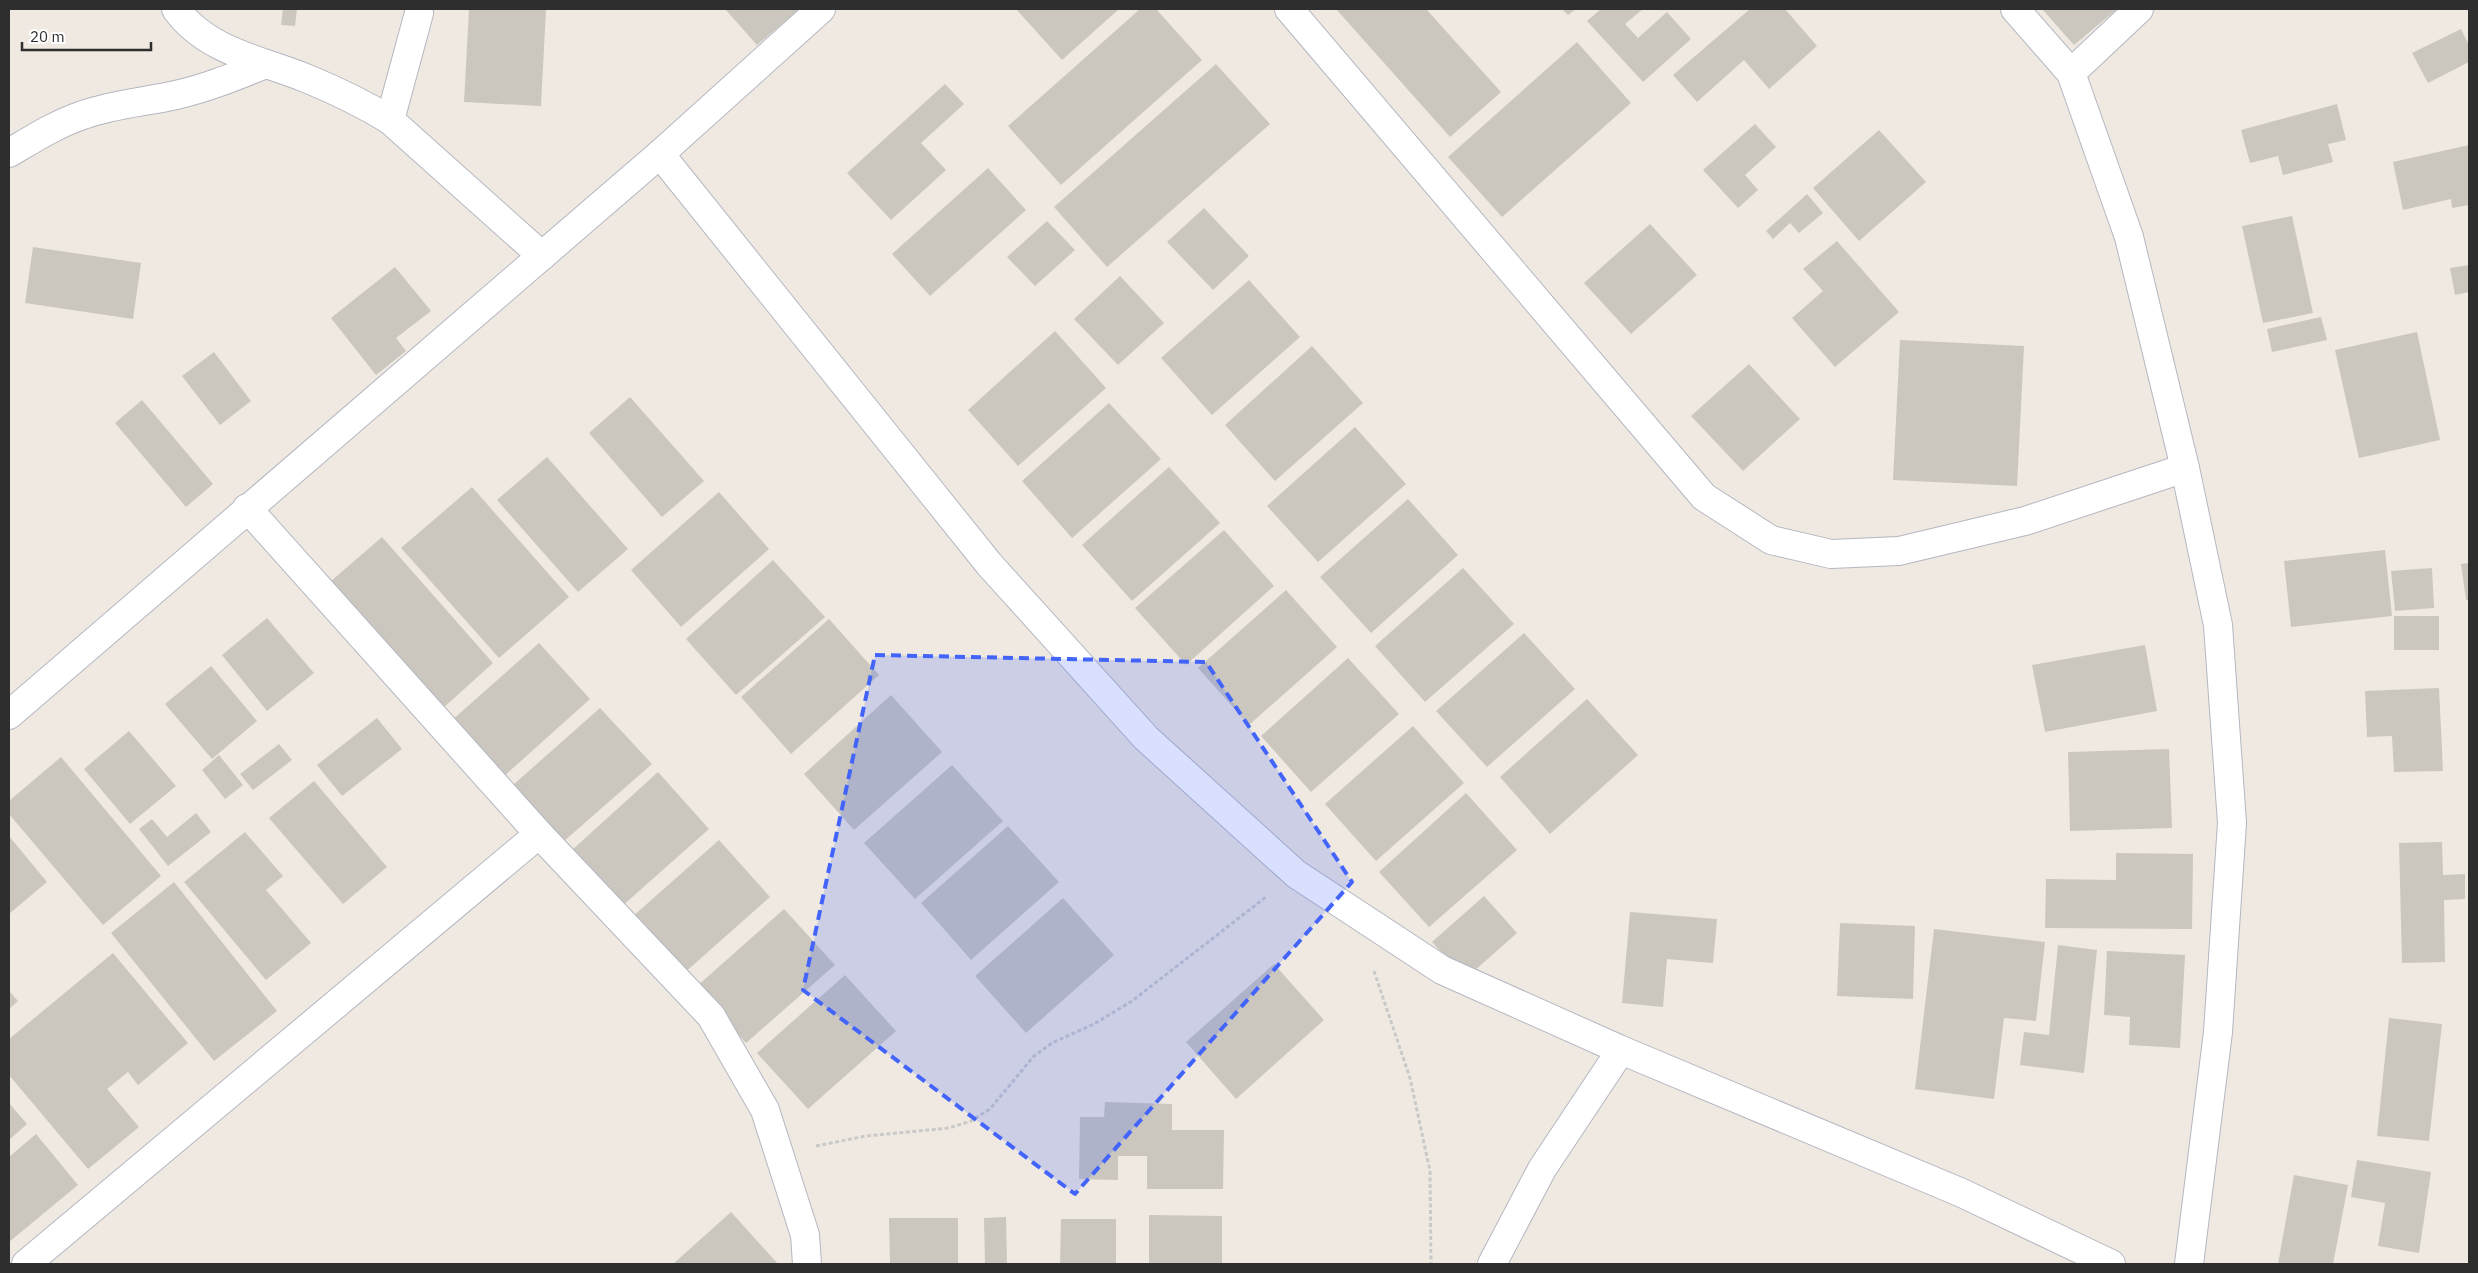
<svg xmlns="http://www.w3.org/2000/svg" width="2478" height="1273" font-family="'IBM Plex Sans',sans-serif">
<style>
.building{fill:#cbc7bf}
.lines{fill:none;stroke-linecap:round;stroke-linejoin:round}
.street-casing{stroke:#b4b7c1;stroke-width:30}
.path{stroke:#c9c9c9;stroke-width:3;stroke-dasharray:4 2.5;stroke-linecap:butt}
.street{stroke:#fff;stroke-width:28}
.marked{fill:#4264fb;fill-opacity:0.2;stroke:#4264fb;stroke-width:4;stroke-dasharray:10 6;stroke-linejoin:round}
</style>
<rect width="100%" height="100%" fill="#efe9e1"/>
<!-- building -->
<g class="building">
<path d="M 283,9 L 297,9 L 295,26 L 281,25 Z"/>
<path d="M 469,9 L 546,9 L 541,106 L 464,102 Z"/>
<path d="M 725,9 L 800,9 L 757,45 Z"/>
<path d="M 1016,9 L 1119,9 L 1062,60 Z"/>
<path d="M 1140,9 L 1156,9 L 1202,60 L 1061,185 L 1008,126 Z"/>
<path d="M 1336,9 L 1426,9 L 1501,92 L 1450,137 Z"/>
<path d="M 1562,9 L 1576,9 L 1568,15 Z"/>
<path d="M 1601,9 L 1643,9 L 1625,24 L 1638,38 L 1667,12 L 1691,39 L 1643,82 L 1587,21 Z"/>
<path d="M 1750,9 L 1785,9 L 1817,46 L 1769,89 L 1744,60 L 1697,102 L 1673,75 Z"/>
<path d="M 2042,9 L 2117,9 L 2074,45 Z"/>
<path d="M 2461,29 L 2469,45 L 2469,62 L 2428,83 L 2412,53 Z"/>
<path d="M 1577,42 L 1631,103 L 1502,217 L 1448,157 Z"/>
<path d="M 1216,64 L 1270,124 L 1107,267 L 1054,207 Z"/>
<path d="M 945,84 L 964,104 L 921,143 L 946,170 L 891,220 L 847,173 Z"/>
<path d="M 2337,104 L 2346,140 L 2328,144 L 2333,162 L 2283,175 L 2278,156 L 2250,163 L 2241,130 Z"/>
<path d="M 1755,124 L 1776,147 L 1745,175 L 1758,190 L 1738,208 L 1703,170 Z"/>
<path d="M 1879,130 L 1926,182 L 1859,241 L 1813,188 Z"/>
<path d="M 2469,145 L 2469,205 L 2452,208 L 2451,199 L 2403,210 L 2393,162 Z"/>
<path d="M 988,168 L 1026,210 L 930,296 L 892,254 Z"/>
<path d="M 1807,194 L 1823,213 L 1799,233 L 1790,223 L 1773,239 L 1766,231 Z"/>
<path d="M 1204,208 L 1249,256 L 1213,290 L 1167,242 Z"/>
<path d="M 2292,216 L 2313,313 L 2263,323 L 2242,226 Z"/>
<path d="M 1047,221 L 1075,250 L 1035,286 L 1007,257 Z"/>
<path d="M 1650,224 L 1697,275 L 1631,334 L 1584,283 Z"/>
<path d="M 1837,241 L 1899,312 L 1835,367 L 1792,318 L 1823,291 L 1803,269 Z"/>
<path d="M 33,247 L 141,263 L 133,319 L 25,303 Z"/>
<path d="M 2469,265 L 2469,292 L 2455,295 L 2450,268 Z"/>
<path d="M 395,267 L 431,311 L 396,338 L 406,351 L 376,375 L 331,318 Z"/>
<path d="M 1120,276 L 1164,323 L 1118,365 L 1074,319 Z"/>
<path d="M 1249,280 L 1300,337 L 1212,415 L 1161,358 Z"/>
<path d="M 2321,317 L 2327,340 L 2272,352 L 2267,329 Z"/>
<path d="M 1055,331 L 1106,388 L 1018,466 L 968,410 Z"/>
<path d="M 2417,332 L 2440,440 L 2359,458 L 2335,350 Z"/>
<path d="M 1900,340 L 2024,346 L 2017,486 L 1893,480 Z"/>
<path d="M 1312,346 L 1363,403 L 1275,481 L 1225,425 Z"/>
<path d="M 214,352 L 251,401 L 220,425 L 182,376 Z"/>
<path d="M 1749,364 L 1800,419 L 1743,471 L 1691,416 Z"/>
<path d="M 630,397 L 704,481 L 662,517 L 589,433 Z"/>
<path d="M 142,400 L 213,484 L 186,507 L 115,423 Z"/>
<path d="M 1109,403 L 1161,459 L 1072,538 L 1022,481 Z"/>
<path d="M 1355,427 L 1406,484 L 1318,562 L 1267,506 Z"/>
<path d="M 547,457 L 628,549 L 578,592 L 497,500 Z"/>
<path d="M 1169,467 L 1220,523 L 1132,601 L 1082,545 Z"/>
<path d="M 472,487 L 569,597 L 499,658 L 401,548 Z"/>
<path d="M 719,492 L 769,549 L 681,627 L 631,570 Z"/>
<path d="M 1408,499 L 1458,555 L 1371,633 L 1320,577 Z"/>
<path d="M 1224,530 L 1274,586 L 1186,665 L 1135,608 Z"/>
<path d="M 382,537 L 493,663 L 442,709 L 330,582 Z"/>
<path d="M 2385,550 L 2392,616 L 2291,627 L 2284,561 Z"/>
<path d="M 773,560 L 825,617 L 736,695 L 686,639 Z"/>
<path d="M 2469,563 L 2469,600 L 2466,600 L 2461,564 Z"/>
<path d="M 1463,568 L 1514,624 L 1425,702 L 1375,646 Z"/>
<path d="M 2432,568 L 2434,608 L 2395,611 L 2391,571 Z"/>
<path d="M 1286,590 L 1337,647 L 1249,725 L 1198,668 Z"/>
<rect x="2394" y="616" width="45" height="34"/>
<path d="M 267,618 L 314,673 L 267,711 L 222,655 Z"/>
<path d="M 829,619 L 879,675 L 791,754 L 741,697 Z"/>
<path d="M 1524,633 L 1575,689 L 1487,767 L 1436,711 Z"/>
<path d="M 539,643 L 590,699 L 502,778 L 451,721 Z"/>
<path d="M 2145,645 L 2157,711 L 2045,732 L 2032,665 Z"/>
<path d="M 1348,658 L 1399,714 L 1311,792 L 1261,736 Z"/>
<path d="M 211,666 L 257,721 L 212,759 L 165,704 Z"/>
<path d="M 2439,688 L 2443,771 L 2394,772 L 2392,736 L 2367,737 L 2365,691 Z"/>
<path d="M 891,695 L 942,752 L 854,830 L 804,774 Z"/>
<path d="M 1587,699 L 1638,755 L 1550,834 L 1500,777 Z"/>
<path d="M 600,708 L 652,764 L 563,842 L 513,785 Z"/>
<path d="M 377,718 L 402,749 L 342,796 L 317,765 Z"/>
<path d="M 1413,726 L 1464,783 L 1376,861 L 1325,804 Z"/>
<path d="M 129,731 L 176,786 L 130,824 L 84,769 Z"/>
<path d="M 279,744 L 292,760 L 253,790 L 240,774 Z"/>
<path d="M 2169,749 L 2172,828 L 2070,831 L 2068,752 Z"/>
<path d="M 219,755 L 243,785 L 225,799 L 202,770 Z"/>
<path d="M 61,757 L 161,876 L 103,925 L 9,814 L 9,801 Z"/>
<path d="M 952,765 L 1003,821 L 915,899 L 864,843 Z"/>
<path d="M 658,772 L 709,829 L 621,907 L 571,851 Z"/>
<path d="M 314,781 L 387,867 L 343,904 L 269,818 Z"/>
<path d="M 1466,793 L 1517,850 L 1429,927 L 1379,872 Z"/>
<path d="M 196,813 L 211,832 L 168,866 L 139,829 L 152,819 L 167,837 Z"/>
<path d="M 1008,826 L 1059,882 L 971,960 L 921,903 Z"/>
<path d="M 245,832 L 283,876 L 266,890 L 311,943 L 266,980 L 184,882 Z"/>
<path d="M 9,836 L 47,882 L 9,914 Z"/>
<path d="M 719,840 L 770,897 L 682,975 L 631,918 Z"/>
<path d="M 2442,842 L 2443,875 L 2465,874 L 2465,899 L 2444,900 L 2445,962 L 2402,963 L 2399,843 Z"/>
<path d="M 2116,853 L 2193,854 L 2192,929 L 2045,928 L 2046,879 L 2116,880 Z"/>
<path d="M 174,882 L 277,1011 L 214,1061 L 111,933 Z"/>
<path d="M 1484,896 L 1517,933 L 1465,979 L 1432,942 Z"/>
<path d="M 1063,898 L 1114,955 L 1026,1033 L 975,976 Z"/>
<path d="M 784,909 L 835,965 L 746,1043 L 696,987 Z"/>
<path d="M 1630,912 L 1717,919 L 1713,963 L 1667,959 L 1663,1007 L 1622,1003 Z"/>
<path d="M 1840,923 L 1915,926 L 1913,999 L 1837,996 Z"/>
<path d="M 1934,929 L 2045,942 L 2036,1021 L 2004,1018 L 1994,1099 L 1915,1089 Z"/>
<path d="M 2058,945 L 2097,950 L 2084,1073 L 2020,1065 L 2024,1032 L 2049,1035 Z"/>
<path d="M 2107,951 L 2185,955 L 2180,1048 L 2129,1045 L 2130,1017 L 2104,1015 Z"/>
<path d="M 113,953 L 188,1043 L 138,1085 L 128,1072 L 107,1089 L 139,1127 L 88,1169 L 9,1075 L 9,1039 Z"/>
<path d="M 1274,964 L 1324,1020 L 1236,1099 L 1186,1042 Z"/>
<path d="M 845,975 L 896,1031 L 808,1109 L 757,1053 Z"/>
<path d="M 9,991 L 18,1001 L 9,1009 Z"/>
<path d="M 2389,1018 L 2442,1024 L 2429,1141 L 2377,1136 Z"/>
<path d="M 1105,1102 L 1172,1104 L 1172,1130 L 1224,1130 L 1223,1189 L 1147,1189 L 1147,1156 L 1118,1156 L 1118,1180 L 1079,1179 L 1080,1117 L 1104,1117 Z"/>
<path d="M 9,1103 L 27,1124 L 9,1140 Z"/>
<path d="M 36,1134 L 78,1185 L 9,1242 L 9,1157 Z"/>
<path d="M 2357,1160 L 2431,1172 L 2419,1253 L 2378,1246 L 2385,1203 L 2351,1197 Z"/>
<path d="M 2294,1175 L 2348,1185 L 2333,1264 L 2278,1264 Z"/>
<path d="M 731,1212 L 778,1264 L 673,1264 Z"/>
<path d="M 1149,1215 L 1222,1216 L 1222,1264 L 1149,1264 Z"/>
<path d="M 1006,1217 L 1007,1264 L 985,1264 L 984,1218 Z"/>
<path d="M 889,1218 L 958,1218 L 958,1264 L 890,1264 Z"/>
<path d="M 1061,1219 L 1116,1219 L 1116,1264 L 1060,1264 Z"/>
</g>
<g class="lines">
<!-- street casing -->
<g class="street-casing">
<g id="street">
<path d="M 176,9 C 207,52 262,60 308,79 C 337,91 364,104 390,120 L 542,256"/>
<path d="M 1289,9 L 1704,497 L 1771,540 L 1831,554 L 1899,551 L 2025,521 L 2185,468"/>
<path d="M 2015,9 L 2071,73 L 2129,237 L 2185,468 L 2218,625 L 2232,823 L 2218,1032 L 2189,1264"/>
<path d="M 2071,73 L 2139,9"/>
<path d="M 390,120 L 419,13"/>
<path d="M 9,153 C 33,139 56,124 83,115 C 113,104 145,102 176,95 C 207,88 236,76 266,64"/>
<path d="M 660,154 L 989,564 L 1146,738 L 1296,874 L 1442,970 L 1621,1050 L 1962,1193 L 2111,1264"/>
<path d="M 247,508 L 539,834 L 711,1016 L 765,1110 L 805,1235 L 807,1264"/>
<path d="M 9,715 L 660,154 L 821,9"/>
<path d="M 26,1264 L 539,834"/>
<path d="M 1492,1264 L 1542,1169 L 1621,1050"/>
</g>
</g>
<!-- path -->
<g class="path">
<path d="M 1374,971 L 1410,1078 L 1430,1171 L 1431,1264"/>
<path d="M 816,1146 L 866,1136 L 949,1128 L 971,1121 L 990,1109 L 1034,1056 L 1052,1043 L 1094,1024 L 1132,1001 L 1266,897"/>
</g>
<!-- street -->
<use href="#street" class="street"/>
</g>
<!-- marked area -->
<path class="marked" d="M 875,655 L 1206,662 L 1352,882 L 1075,1194 L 803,990 Z"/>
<!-- border -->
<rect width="2478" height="1273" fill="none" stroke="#2e2e2e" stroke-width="20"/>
<!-- scale -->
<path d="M22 42v8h129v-8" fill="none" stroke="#2e2e2e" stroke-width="2.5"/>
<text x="30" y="42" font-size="15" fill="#2e2e2e" stroke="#ffffff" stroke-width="4" paint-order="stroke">20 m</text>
</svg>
